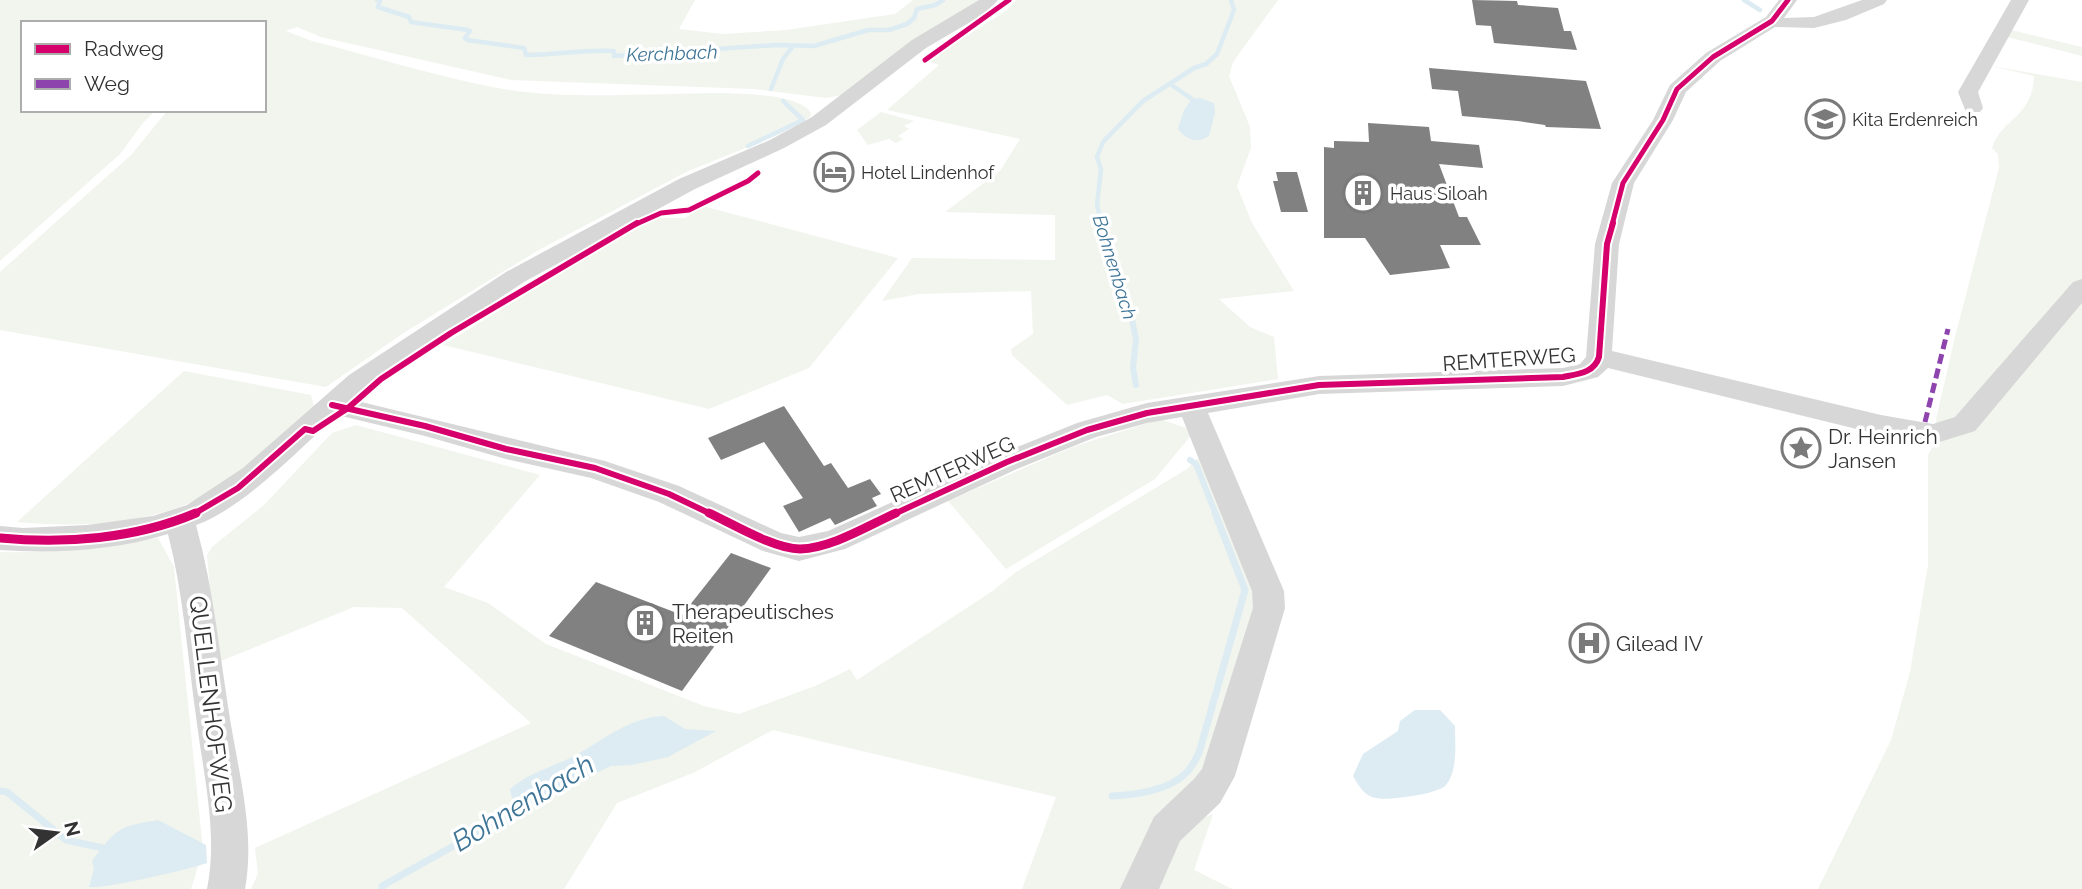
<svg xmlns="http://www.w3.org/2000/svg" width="2082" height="889" font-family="Raleway,sans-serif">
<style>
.green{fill:#f1f5ed}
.water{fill:#ddebf3}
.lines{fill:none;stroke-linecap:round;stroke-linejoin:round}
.stream-far2{stroke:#ddebf3;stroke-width:4.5}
.stream-far1{stroke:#ddebf3;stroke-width:6}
.stream{stroke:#ddebf3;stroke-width:7}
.building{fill:#818181}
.minor{fill:#d7d7d7;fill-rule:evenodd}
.quiet{stroke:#8e44ad;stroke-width:5;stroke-dasharray:10 5;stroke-linecap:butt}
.cycleway-far2-casing{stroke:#fff;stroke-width:9}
.cycleway-far1-casing{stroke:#fff;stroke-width:10}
.cycleway-casing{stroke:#fff;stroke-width:13}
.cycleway-far2{stroke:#d6006c;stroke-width:5}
.cycleway-far1{stroke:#d6006c;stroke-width:6}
.cycleway{stroke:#d6006c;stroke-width:9}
.labels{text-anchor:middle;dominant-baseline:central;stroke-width:7;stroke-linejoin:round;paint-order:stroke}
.far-poi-label{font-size:18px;fill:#333;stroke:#fff;text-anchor:start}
.far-water-label{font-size:19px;font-style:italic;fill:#3f7597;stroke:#fff}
.street-label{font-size:21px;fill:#333;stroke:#fff}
.poi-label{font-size:21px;fill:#333;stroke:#fff;text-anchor:start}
.near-street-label{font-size:24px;fill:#333;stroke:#fff}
.near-water-label{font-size:28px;font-style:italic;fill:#3f7597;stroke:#fff}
</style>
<rect width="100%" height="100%" fill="#fff"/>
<!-- green -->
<g class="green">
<path d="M 0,0 L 695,0 L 679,29 L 722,34 L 786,30 L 895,14 L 913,0 L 982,0 L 842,95 L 826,98 L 754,89 L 511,80 L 321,37 L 297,27 L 286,31 L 312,41 C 371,56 429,74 487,86 C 548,99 612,95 673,94 C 701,94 797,88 811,113 L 810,117 L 780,134 L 686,172 L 537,251 L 402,334 L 326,387 L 0,330 L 0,272 L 131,155 L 168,110 L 264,110 L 264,23 L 23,23 L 23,110 L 156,110 L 143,123 L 120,154 L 0,261 Z"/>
<path d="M 1016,0 L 1278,0 L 1233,62 L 1229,76 L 1250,127 L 1251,148 L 1237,186 L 1252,223 L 1294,291 L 1219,299 L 1250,327 L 1274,337 L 1278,379 L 1123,404 L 1107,395 L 1067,405 L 1012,355 L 1011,349 L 1033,334 L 1031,291 L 919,294 L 882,301 L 912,258 L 1055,260 L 1055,215 L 945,212 L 1000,171 L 1020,139 L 887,110 L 939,65 L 928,61 L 1007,10 Z"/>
<path d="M 2011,30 L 2082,47 L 2082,56 L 2007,37 Z"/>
<path d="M 1991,66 L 2082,82 L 2082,889 L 1818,889 L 1891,740 L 1910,672 L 1928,565 L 1928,455 L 1934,444 L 1936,419 L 1956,333 L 1999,168 L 1998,154 L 1992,148 C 2002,117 2033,118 2034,76 Z"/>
<path d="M 881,112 L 914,121 L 904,126 L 909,129 L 898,136 L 903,139 L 896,143 L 889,139 L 868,145 L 857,130 Z"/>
<path d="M 703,206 L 898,258 L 809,368 L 709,409 L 443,345 L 637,227 L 659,218 L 685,218 Z"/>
<path d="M 184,371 L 311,395 L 314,407 C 280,437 246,473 206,495 C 150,525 79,528 17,522 Z"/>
<path d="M 1160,419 L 1186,428 L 1192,434 L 1155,479 L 1006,569 L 948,501 L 1073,447 Z"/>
<path d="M 356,425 L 540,475 L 444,587 L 488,603 L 546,644 L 704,706 L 739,714 L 815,686 L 850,669 L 857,680 L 994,590 L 1016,572 L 1187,469 L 1203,453 L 1260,608 L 1220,757 L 1131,889 L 1022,889 L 1056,797 L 773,730 L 693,773 L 617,803 L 564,889 L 251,889 L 258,874 L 255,848 L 531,723 L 402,608 L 354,607 L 216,663 L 207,555 L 212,547 L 264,505 L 332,433 Z"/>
<path d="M 158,538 L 174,567 L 203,850 L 191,889 L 0,889 L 0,552 C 53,554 105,546 158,538 Z"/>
<path d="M 1213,814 L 1194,870 L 1232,889 L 1154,889 L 1188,824 Z"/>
</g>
<!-- water -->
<g class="water">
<path d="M 1200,98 L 1214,103 L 1215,113 L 1209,136 C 1197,144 1187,140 1178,129 L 1184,110 L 1192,99 Z"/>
<path d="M 1415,710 L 1440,710 L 1455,726 C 1455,745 1458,770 1446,785 C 1439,794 1388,801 1376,798 C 1364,796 1359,786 1353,776 L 1363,754 L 1398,731 L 1400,721 Z"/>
<path d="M 664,716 L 685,729 L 716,731 L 668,757 L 632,765 L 611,766 L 515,811 L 510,789 C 528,773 553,767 574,756 C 604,740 629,717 664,716 Z"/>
<path d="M 158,820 L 206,845 L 207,863 C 186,870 106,889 89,887 L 94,869 L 92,861 C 117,829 116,827 158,820 Z"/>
</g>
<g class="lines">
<!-- stream-far2 -->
<g class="stream-far2">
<path d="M 377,0 L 380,1 L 378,7 L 409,17 L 411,22 L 468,30 L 470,31 L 465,38 L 467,40 L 524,48 L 526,55 C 556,55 584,49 614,51 L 614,56 L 776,45 L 814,46 L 868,30 L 889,30 L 907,24 L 914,18 L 917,9 L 935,5 L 943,0"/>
<path d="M 1744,0 L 1760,10"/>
<path d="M 1170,84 L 1192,99"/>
<path d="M 771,89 L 783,59 L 793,46"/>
<path d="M 748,146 L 803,120 L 783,101"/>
<path d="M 1102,225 L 1097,205 L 1101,169 L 1097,157 L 1103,142 L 1143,101 L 1194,68 L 1206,64 L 1217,54 L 1234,10 L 1231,0"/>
</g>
<!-- stream-far1 -->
<g class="stream-far1">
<path d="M 1101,223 L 1109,254 L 1128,300 L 1136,339 L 1133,368 L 1136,385"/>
<path d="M 1190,460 L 1196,464 L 1216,515"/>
</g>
<!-- stream -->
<g class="stream">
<path d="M 0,791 L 7,792 L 66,840 L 103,848 L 108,852"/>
<path d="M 1112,796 C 1135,795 1171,790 1187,772 C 1192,767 1195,760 1199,753 L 1245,590 L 1215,513"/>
<path d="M 382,889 L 382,886 L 521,808"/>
</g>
</g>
<!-- building -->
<g class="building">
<path d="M 1472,0 L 1517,1 L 1518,5 L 1558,8 L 1564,31 L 1571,31 L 1577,50 L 1494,43 L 1491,26 L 1476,25 Z"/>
<path d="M 1429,68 L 1586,81 L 1601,129 L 1546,127 L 1545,125 L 1518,121 L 1462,116 L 1458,91 L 1432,89 Z"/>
<path d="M 1368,123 L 1429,127 L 1431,141 L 1479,145 L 1483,168 L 1439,164 L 1459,217 L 1467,217 L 1481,245 L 1440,245 L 1450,268 L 1390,275 L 1365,238 L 1324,238 L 1324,147 L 1334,148 L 1334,141 L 1369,142 Z"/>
<path d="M 1276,172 L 1297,172 L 1308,212 L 1281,212 L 1273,181 L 1278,181 Z"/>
<path d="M 784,406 L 824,466 L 831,463 L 848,488 L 870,479 L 881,494 L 872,498 L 877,506 L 835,525 L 830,518 L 799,532 L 783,506 L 803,498 L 764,442 L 721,460 L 708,438 Z"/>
<path d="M 731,553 L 771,568 L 682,691 L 549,636 L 596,582 L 682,615 Z"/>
</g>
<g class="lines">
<!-- minor -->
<g class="minor">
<path d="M 979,0 L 998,0 L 984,14 L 926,48 L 826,125 L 784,148 L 695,189 L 524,282 L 367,387 L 353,400 L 605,461 L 679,486 L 781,533 L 799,537 L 828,531 L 997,455 L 1077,423 L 1147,403 L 1319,376 L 1563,368 L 1580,364 L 1586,357 L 1595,244 L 1612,183 L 1653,120 L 1670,85 L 1706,53 L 1766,17 L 1779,0 L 1797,0 L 1784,18 L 1814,17 L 1862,0 L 1887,0 L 1884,4 L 1846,20 L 1814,28 L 1775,27 L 1720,61 L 1686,92 L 1673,120 L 1634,183 L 1619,244 L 1612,351 L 1881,415 L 1933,424 L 1955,417 L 2073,282 L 2082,279 L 2082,303 L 1975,431 L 1933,444 L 1881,435 L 1608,368 L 1598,377 L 1563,386 L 1319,394 L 1208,413 L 1284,591 L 1285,608 L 1235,776 L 1220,803 L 1180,841 L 1159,889 L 1120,889 L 1154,817 L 1194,779 L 1202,769 L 1253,608 L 1252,591 L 1182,417 L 1147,423 L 1096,437 L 1017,469 L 845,549 L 799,561 L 763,551 L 659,502 L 591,478 L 506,459 L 425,436 L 337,415 C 301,448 241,510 196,525 C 214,590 220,658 231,725 C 240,778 255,835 245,889 L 207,889 C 218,835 204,778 197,724 C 188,661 184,596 168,534 C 117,550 54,554 0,550 L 0,526 L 23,528 L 87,525 L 153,516 L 187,505 L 243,468 L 349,375 L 506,272 L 679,179 L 770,140 L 812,117 L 912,40 Z"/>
<path d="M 2011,0 L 2029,0 L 1978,92 L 1983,108 L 1980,112 L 1966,112 L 1958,92 Z"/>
</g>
<!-- quiet -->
<path class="quiet" d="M 1925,422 L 1948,329"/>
<!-- cycleway-far2 casing -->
<g class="cycleway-far2-casing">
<g id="cycleway-far2">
<path d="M 925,60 L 1009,0"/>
<path d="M 634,225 L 661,213 L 689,210 L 748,181 L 758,173"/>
<path d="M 1612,225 L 1623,183 L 1663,120 L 1677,89 L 1713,57 L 1772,21 L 1788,0"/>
</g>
</g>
<!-- cycleway-far1 casing -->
<g class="cycleway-far1-casing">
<g id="cycleway-far1">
<path d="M 332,405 L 425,426 L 506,449 L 595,468 L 669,494 L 713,515"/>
<path d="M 192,515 L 238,488 L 305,429 L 313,431 L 348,408 L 381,379 L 451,333 L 637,223"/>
<path d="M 892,515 L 1007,462 L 1087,430 L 1147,413 L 1319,385 L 1563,377 C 1578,374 1594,373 1599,357 L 1607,244 L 1613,223"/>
</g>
</g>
<!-- cycleway casing -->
<g class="cycleway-casing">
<g id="cycleway">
<path d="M 709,513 C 733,524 774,549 800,549 C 832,548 867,526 896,513"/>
<path d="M 0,538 C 64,544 135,539 196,513"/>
</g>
</g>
<!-- cycleway-far2 -->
<use href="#cycleway-far2" class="cycleway-far2"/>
<!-- cycleway-far1 -->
<use href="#cycleway-far1" class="cycleway-far1"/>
<!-- cycleway -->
<use href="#cycleway" class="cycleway"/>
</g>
<!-- icons -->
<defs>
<g id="school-ring" transform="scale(2.0125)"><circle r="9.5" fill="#fff" stroke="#7a7a7a" stroke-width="1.5"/><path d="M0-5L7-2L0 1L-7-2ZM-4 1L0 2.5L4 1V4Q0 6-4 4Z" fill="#7a7a7a"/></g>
<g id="hotel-ring" transform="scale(2.0125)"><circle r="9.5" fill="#fff" stroke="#7a7a7a" stroke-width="1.5"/><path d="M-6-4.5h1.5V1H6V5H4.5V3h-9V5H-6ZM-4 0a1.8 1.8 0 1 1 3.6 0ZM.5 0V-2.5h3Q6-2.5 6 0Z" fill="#7a7a7a"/></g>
<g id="building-ring" transform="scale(2.0125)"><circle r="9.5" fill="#fff" stroke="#7a7a7a" stroke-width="1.5"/><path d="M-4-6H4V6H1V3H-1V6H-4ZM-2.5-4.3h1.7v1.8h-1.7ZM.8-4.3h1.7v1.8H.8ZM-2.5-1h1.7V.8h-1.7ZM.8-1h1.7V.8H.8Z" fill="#7a7a7a"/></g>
<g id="sight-ring" transform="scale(2.0125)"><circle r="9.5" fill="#fff" stroke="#7a7a7a" stroke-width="1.5"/><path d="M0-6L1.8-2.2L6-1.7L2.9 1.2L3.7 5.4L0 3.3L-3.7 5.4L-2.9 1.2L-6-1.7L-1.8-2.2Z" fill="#7a7a7a"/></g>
<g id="hospital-ring" transform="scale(2.0125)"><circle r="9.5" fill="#fff" stroke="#7a7a7a" stroke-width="1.5"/><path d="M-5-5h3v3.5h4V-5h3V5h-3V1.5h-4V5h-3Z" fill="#7a7a7a"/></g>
</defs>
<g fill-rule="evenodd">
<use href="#school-ring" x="1825" y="119"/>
<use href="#hotel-ring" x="834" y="172"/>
<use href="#building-ring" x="1363" y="193"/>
<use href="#sight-ring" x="1801" y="448"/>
<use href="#building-ring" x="645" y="623"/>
<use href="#hospital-ring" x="1589" y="643"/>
</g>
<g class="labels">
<!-- far-poi labels -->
<g class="far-poi-label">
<text x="1852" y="119">Kita Erdenreich</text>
<text x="861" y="172">Hotel Lindenhof</text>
<text x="1390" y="193">Haus Siloah</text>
</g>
<!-- far-water labels -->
<g class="far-water-label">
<text transform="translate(672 53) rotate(-2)">Kerchbach</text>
<text transform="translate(1115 267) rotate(73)">Bohnenbach</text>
</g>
<!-- street labels -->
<g class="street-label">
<text transform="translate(1509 359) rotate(-4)">REMTERWEG</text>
<text transform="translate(952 469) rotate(-24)">REMTERWEG</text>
</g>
<!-- poi labels -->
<g class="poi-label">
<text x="1828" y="436">Dr. Heinrich<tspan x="1828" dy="24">Jansen</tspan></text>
<text x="672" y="611">Therapeutisches<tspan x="672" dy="24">Reiten</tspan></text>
<text x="1616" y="643">Gilead IV</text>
</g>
<!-- near-street labels -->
<g class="near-street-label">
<text transform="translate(211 704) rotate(83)">QUELLENHOFWEG</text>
</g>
<!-- near-water labels -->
<g class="near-water-label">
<text transform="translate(523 803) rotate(-31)">Bohnenbach</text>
</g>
</g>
<!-- legend -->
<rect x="21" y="21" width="245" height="91" fill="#ffffff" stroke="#adadad" stroke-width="2"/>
<rect x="35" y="44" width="35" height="10" fill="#d6006c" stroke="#adadad" stroke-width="2"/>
<text x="84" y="56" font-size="21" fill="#333333">Radweg</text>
<rect x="35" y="79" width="35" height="10" fill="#8e44ad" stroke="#adadad" stroke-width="2"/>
<text x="84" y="91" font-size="21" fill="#333333">Weg</text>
<!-- north arrow -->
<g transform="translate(56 833) rotate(76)" stroke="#ffffff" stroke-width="5" paint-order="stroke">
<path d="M0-5L12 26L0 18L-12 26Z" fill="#333333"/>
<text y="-10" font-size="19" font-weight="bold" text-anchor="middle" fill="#333333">N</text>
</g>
</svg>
